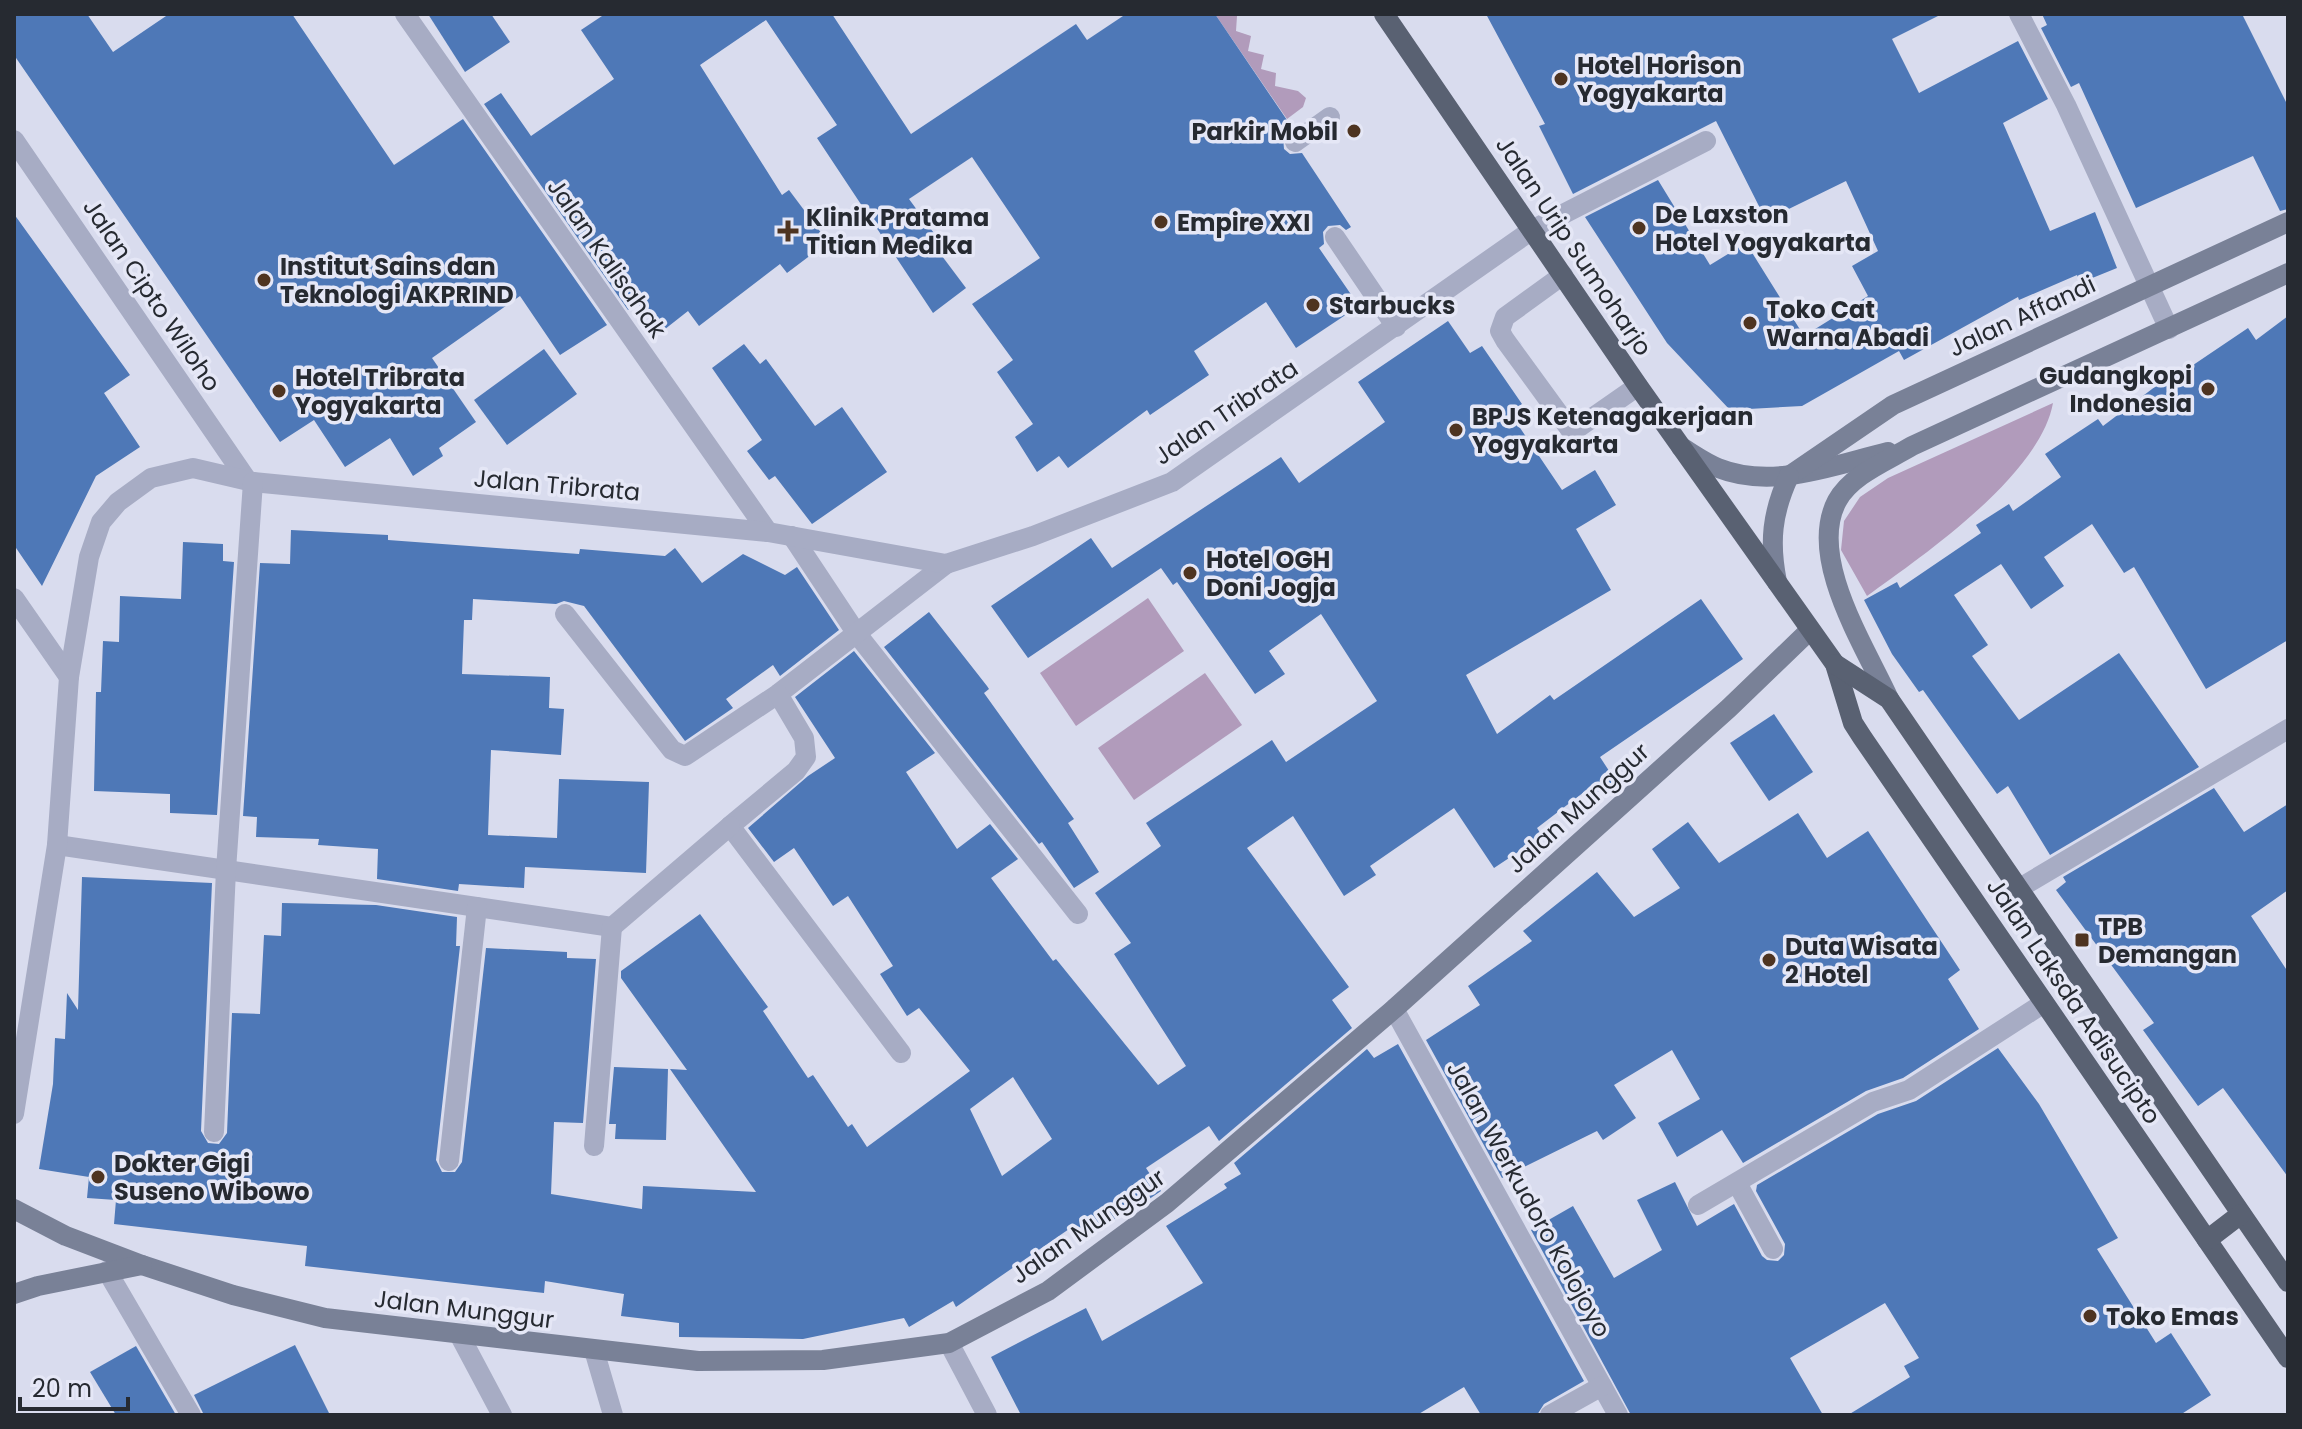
<svg xmlns="http://www.w3.org/2000/svg" width="2302" height="1429" font-family="Poppins,sans-serif">
<style>
.green{fill:#b19bbb}
.building{fill:#4e78b7;fill-rule:evenodd}
.lines{fill:none;stroke-linecap:round;stroke-linejoin:round}
.lane{stroke:#a7acc4;stroke-width:20}
.street{stroke:#a7acc4;stroke-width:20}
.secondary{stroke:#798197;stroke-width:20}
.primary{stroke:#596172;stroke-width:20}
.poi-dot{fill:#4e3421;stroke:#e5e7f6;stroke-width:3}
.labels{text-anchor:middle;dominant-baseline:central;stroke-width:7;stroke-linejoin:round;paint-order:stroke}
.poi-label{font-size:24px;font-weight:bold;fill:#262a31;stroke:#e5e7f6;text-anchor:start}
.street-label{font-size:24px;fill:#262a31;stroke:#e5e7f6}
</style>
<rect width="100%" height="100%" fill="#d9dcee"/>
<!-- green -->
<g class="green">
<path d="M 1215,14 L 1237,16 L 1236,31 L 1251,36 L 1248,51 L 1264,55 L 1261,69 L 1276,73 L 1275,86 L 1298,91 L 1306,98 L 1303,107 L 1287,119 Z"/>
<path d="M 2053,403 C 2040,475 1924,555 1867,596 L 1841,550 L 1844,521 L 1860,497 L 1888,478 Z"/>
<path d="M 1148,598 L 1184,651 L 1076,726 L 1040,673 Z"/>
<path d="M 1205,673 L 1242,725 L 1134,800 L 1098,748 Z"/>
</g>
<!-- building -->
<g class="building">
<path d="M 14,14 L 87,14 L 113,52 L 169,14 L 292,14 L 394,165 L 463,119 L 607,325 L 560,355 L 520,296 L 432,358 L 476,422 L 439,448 L 443,456 L 413,476 L 390,438 L 345,467 L 314,420 L 280,442 L 14,55 Z"/>
<path d="M 428,14 L 491,14 L 510,42 L 465,72 Z"/>
<path d="M 605,14 L 832,14 L 911,134 L 1076,24 L 1087,40 L 1126,14 L 1215,14 L 1289,123 L 1284,127 L 1287,132 L 1283,137 L 1284,149 L 1290,154 L 1302,153 L 1351,227 L 1346,230 L 1340,225 L 1328,226 L 1323,232 L 1324,244 L 1319,248 L 1359,306 L 1296,348 L 1266,302 L 1194,351 L 1209,375 L 1150,415 L 1147,410 L 1068,468 L 1059,456 L 1037,472 L 1015,437 L 1033,424 L 997,372 L 1013,360 L 972,304 L 1040,258 L 972,157 L 909,199 L 939,240 L 933,244 L 966,288 L 933,313 L 817,138 L 837,125 L 766,20 L 700,65 L 782,195 L 789,190 L 828,242 L 787,273 L 780,264 L 699,326 L 688,311 L 660,333 L 638,304 L 628,310 L 484,104 L 501,93 L 531,136 L 614,79 L 581,30 Z"/>
<path d="M 1486,14 L 1942,14 L 1892,39 L 1919,93 L 2018,41 L 2048,99 L 2003,123 L 2050,231 L 2095,212 L 2117,268 L 2080,283 L 2077,275 L 2019,300 L 2018,297 L 1904,360 L 1899,351 L 1802,406 L 1730,410 L 1667,343 L 1585,217 L 1658,180 L 1710,265 L 1746,243 L 1804,336 L 1868,296 L 1852,266 L 1878,251 L 1846,181 L 1766,220 L 1716,121 L 1573,194 L 1539,126 L 1545,124 Z"/>
<path d="M 2042,14 L 2242,14 L 2288,106 L 2288,209 L 2280,211 L 2253,156 L 2136,208 L 2079,83 L 2071,87 L 2041,28 L 2047,25 Z"/>
<path d="M 14,214 L 130,375 L 104,393 L 140,447 L 96,476 L 42,586 L 14,545 Z"/>
<path d="M 2288,316 L 2288,640 L 2206,689 L 2134,567 L 2124,573 L 2092,524 L 2044,557 L 2064,586 L 2031,609 L 2001,564 L 1954,595 L 1988,645 L 1972,656 L 2019,720 L 2119,653 L 2199,767 L 2050,855 L 2008,786 L 1997,794 L 1923,690 L 1919,692 L 1892,654 L 1864,600 L 1897,582 L 1900,588 L 1981,533 L 1976,525 L 2009,504 L 2013,511 L 2061,477 L 2045,454 L 2098,419 L 2103,426 L 2160,383 L 2162,386 L 2248,328 L 2256,340 Z"/>
<path d="M 1448,321 L 1470,353 L 1482,346 L 1522,404 L 1510,413 L 1562,490 L 1595,470 L 1616,505 L 1576,529 L 1611,590 L 1466,675 L 1497,734 L 1550,695 L 1554,700 L 1701,599 L 1743,659 L 1600,757 L 1615,780 L 1588,799 L 1584,792 L 1537,828 L 1542,836 L 1494,868 L 1454,808 L 1370,866 L 1376,875 L 1344,896 L 1293,816 L 1247,848 L 1349,987 L 1332,1000 L 1352,1028 L 1219,1141 L 1209,1126 L 1146,1168 L 1161,1191 L 1136,1208 L 1134,1205 L 1083,1242 L 1072,1227 L 956,1307 L 953,1301 L 909,1327 L 904,1318 L 803,1339 L 679,1337 L 679,1323 L 621,1316 L 624,1294 L 545,1281 L 544,1293 L 305,1266 L 307,1246 L 114,1224 L 116,1200 L 87,1198 L 89,1177 L 39,1169 L 53,1084 L 55,1038 L 65,1039 L 67,993 L 78,1010 L 82,877 L 212,883 L 201,1131 L 208,1143 L 219,1144 L 227,1133 L 232,1013 L 260,1014 L 264,935 L 281,936 L 282,903 L 376,905 L 457,917 L 456,946 L 460,946 L 436,1160 L 442,1172 L 455,1172 L 462,1162 L 486,948 L 567,952 L 567,958 L 596,959 L 583,1123 L 554,1122 L 551,1194 L 642,1209 L 643,1186 L 756,1192 L 670,1069 L 687,1070 L 621,978 L 621,971 L 700,914 L 768,1007 L 763,1011 L 808,1078 L 813,1075 L 848,1127 L 852,1124 L 867,1147 L 970,1071 L 919,1008 L 907,1016 L 880,974 L 893,966 L 848,896 L 833,906 L 794,848 L 774,862 L 748,828 L 808,776 L 835,758 L 795,697 L 854,651 L 935,753 L 906,772 L 957,849 L 990,824 L 1018,859 L 991,878 L 1053,961 L 1056,959 L 1158,1085 L 1186,1066 L 1114,954 L 1131,943 L 1095,893 L 1161,846 L 1146,823 L 1272,740 L 1286,762 L 1377,701 L 1321,614 L 1269,651 L 1285,674 L 1255,694 L 1177,582 L 1173,585 L 1161,568 L 1028,658 L 991,606 L 1091,538 L 1112,568 L 1281,457 L 1299,483 L 1385,422 L 1358,382 ZM 1013,1077 L 1052,1139 L 1002,1176 L 970,1109 Z"/>
<path d="M 744,344 L 760,364 L 766,359 L 815,426 L 842,407 L 887,472 L 812,524 L 775,476 L 769,480 L 747,451 L 762,440 L 712,368 Z"/>
<path d="M 544,349 L 577,394 L 507,445 L 474,400 Z"/>
<path d="M 291,530 L 388,535 L 388,540 L 579,554 L 580,549 L 665,556 L 675,548 L 702,583 L 743,554 L 785,575 L 797,567 L 839,630 L 780,676 L 773,665 L 726,699 L 733,708 L 685,741 L 584,606 L 564,601 L 556,604 L 473,599 L 472,620 L 464,620 L 462,674 L 550,677 L 549,708 L 564,709 L 561,755 L 491,750 L 488,835 L 557,838 L 559,779 L 649,782 L 646,873 L 525,867 L 524,888 L 459,884 L 458,891 L 377,879 L 378,849 L 318,845 L 319,839 L 256,837 L 257,817 L 243,816 L 260,563 L 290,564 Z"/>
<path d="M 183,542 L 223,544 L 223,561 L 234,562 L 217,815 L 170,813 L 170,794 L 94,791 L 96,692 L 101,692 L 103,641 L 119,642 L 120,596 L 181,599 Z"/>
<path d="M 929,612 L 987,686 L 989,689 L 984,693 L 1074,819 L 1068,823 L 1099,872 L 1074,888 L 1042,842 L 1039,844 L 884,647 Z"/>
<path d="M 1774,714 L 1813,772 L 1769,801 L 1730,743 Z"/>
<path d="M 2214,788 L 2244,832 L 2288,804 L 2288,890 L 2251,916 L 2288,972 L 2288,1177 L 2223,1088 L 2198,1106 L 2143,1030 L 2154,1023 L 2056,890 L 2066,882 L 2063,877 Z"/>
<path d="M 1798,813 L 1827,858 L 1868,831 L 1960,970 L 1948,979 L 1979,1029 L 1903,1078 L 1866,1091 L 1743,1163 L 1722,1130 L 1677,1157 L 1658,1123 L 1700,1099 L 1672,1050 L 1614,1085 L 1636,1118 L 1603,1140 L 1597,1131 L 1502,1178 L 1426,1040 L 1480,1005 L 1468,986 L 1532,941 L 1523,931 L 1597,872 L 1634,917 L 1680,888 L 1652,849 L 1688,822 L 1719,863 Z"/>
<path d="M 1398,1044 L 1584,1381 L 1544,1404 L 1537,1415 L 1481,1415 L 1464,1387 L 1417,1415 L 1021,1415 L 991,1357 L 1086,1308 L 1102,1341 L 1203,1283 L 1166,1226 L 1227,1188 L 1224,1184 L 1241,1174 L 1234,1163 L 1367,1049 L 1374,1058 Z"/>
<path d="M 1998,1048 L 2039,1104 L 2118,1238 L 2097,1249 L 2156,1343 L 2171,1333 L 2211,1395 L 2180,1415 L 1848,1415 L 1910,1377 L 1904,1366 L 1919,1358 L 1885,1303 L 1790,1358 L 1823,1415 L 1631,1415 L 1531,1230 L 1573,1206 L 1614,1278 L 1662,1250 L 1637,1200 L 1675,1182 L 1697,1226 L 1734,1204 L 1762,1256 L 1767,1260 L 1778,1261 L 1784,1255 L 1785,1244 L 1756,1191 L 1757,1185 L 1878,1114 L 1916,1101 Z"/>
<path d="M 614,1067 L 668,1069 L 666,1140 L 615,1139 L 616,1124 L 609,1124 Z"/>
<path d="M 295,1345 L 330,1415 L 204,1415 L 194,1395 Z"/>
<path d="M 136,1346 L 176,1415 L 116,1415 L 90,1372 Z"/>
</g>
<g class="lines">
<!-- lane -->
<g class="lane">
<path d="M 1295,142 L 1330,117"/>
<path d="M 1335,237 L 1396,327"/>
<path d="M 1563,275 L 1505,317 L 1500,331 L 1505,340 L 1572,432 L 1638,386"/>
<path d="M 460,1336 L 502,1415"/>
<path d="M 594,1350 L 613,1415"/>
</g>
<!-- street -->
<g class="street">
<path d="M 405,14 L 768,532"/>
<path d="M 2019,14 L 2066,105 L 2169,329"/>
<path d="M 14,140 L 247,480"/>
<path d="M 792,536 L 857,634 L 1078,914"/>
<path d="M 14,598 L 69,677"/>
<path d="M 565,614 L 672,750 L 685,756 L 778,694 L 946,564"/>
<path d="M 778,694 L 804,738 L 806,757 L 796,771 L 730,826 L 901,1053"/>
<path d="M 57,845 L 612,927 L 730,826"/>
<path d="M 2018,889 L 2288,729"/>
<path d="M 1394,1009 L 1618,1415"/>
<path d="M 14,1114 L 57,845 L 69,677 L 89,557 L 101,522 L 118,502 L 151,478 L 193,468 L 253,482 L 768,532 L 946,564 L 1033,536 L 1172,482 L 1532,230 L 1706,141"/>
<path d="M 214,1132 L 226,870 L 253,482"/>
<path d="M 594,1146 L 612,927"/>
<path d="M 449,1161 L 477,907"/>
<path d="M 1737,1183 L 1773,1249"/>
<path d="M 1698,1205 L 1873,1102 L 1909,1090 L 2044,1003"/>
<path d="M 107,1271 L 191,1415"/>
<path d="M 949,1343 L 987,1415"/>
<path d="M 1550,1415 L 1602,1386"/>
</g>
<!-- secondary -->
<g class="secondary">
<path d="M 1681,447 C 1693,454 1705,463 1718,468 C 1773,490 1834,465 1888,452"/>
<path d="M 1789,476 L 1893,405 L 2288,222"/>
<path d="M 1777,582 C 1769,542 1772,513 1789,476"/>
<path d="M 1889,699 C 1865,646 1807,558 1837,501 C 1851,475 1887,461 1912,446 L 2288,273"/>
<path d="M 14,1209 L 66,1236 L 142,1265 L 233,1295 L 325,1318 L 698,1361 L 823,1360 L 949,1343 L 1048,1291 L 1167,1203 L 1394,1009 L 1729,708 L 1810,630"/>
<path d="M 14,1294 L 38,1286 L 142,1265"/>
</g>
<!-- primary -->
<g class="primary">
<path d="M 1384,14 L 1638,386 L 1835,664 L 1853,723 L 1862,737 L 2288,1358"/>
<path d="M 1835,664 L 1889,699 L 2288,1282"/>
<path d="M 2207,1240 L 2241,1214"/>
</g>
</g>
<!-- markers -->
<g class="poi-dot">
<circle cx="1561" cy="79" r="8"/>
<circle cx="1354" cy="131" r="8"/>
<circle cx="1161" cy="222" r="8"/>
<circle cx="1639" cy="228" r="8"/>
<path d="M784 219h8v8h8v8h-8v8h-8v-8h-8v-8h8z"/>
<circle cx="264" cy="280" r="8"/>
<circle cx="1313" cy="305" r="8"/>
<circle cx="1750" cy="323" r="8"/>
<circle cx="2208" cy="389" r="8"/>
<circle cx="279" cy="391" r="8"/>
<circle cx="1456" cy="430" r="8"/>
<circle cx="1190" cy="573" r="8"/>
<rect x="2074" y="932" width="16" height="16" rx="4"/>
<circle cx="1769" cy="960" r="8"/>
<circle cx="98" cy="1177" r="8"/>
<circle cx="2090" cy="1316" r="8"/>
</g>
<g class="labels">
<!-- poi labels -->
<g class="poi-label">
<text x="1577" y="65">Hotel Horison<tspan x="1577" dy="28">Yogyakarta</tspan></text>
<text x="1338" y="131" text-anchor="end">Parkir Mobil</text>
<text x="1655" y="214">De Laxston<tspan x="1655" dy="28">Hotel Yogyakarta</tspan></text>
<text x="806" y="217">Klinik Pratama<tspan x="806" dy="28">Titian Medika</tspan></text>
<text x="1177" y="222">Empire XXI</text>
<text x="280" y="266">Institut Sains dan<tspan x="280" dy="28">Teknologi AKPRIND</tspan></text>
<text x="1329" y="305">Starbucks</text>
<text x="1766" y="309">Toko Cat<tspan x="1766" dy="28">Warna Abadi</tspan></text>
<text x="2192" y="375" text-anchor="end">Gudangkopi<tspan x="2192" dy="28">Indonesia</tspan></text>
<text x="295" y="377">Hotel Tribrata<tspan x="295" dy="28">Yogyakarta</tspan></text>
<text x="1472" y="416">BPJS Ketenagakerjaan<tspan x="1472" dy="28">Yogyakarta</tspan></text>
<text x="1206" y="559">Hotel OGH<tspan x="1206" dy="28">Doni Jogja</tspan></text>
<text x="2098" y="926">TPB<tspan x="2098" dy="28">Demangan</tspan></text>
<text x="1785" y="946">Duta Wisata<tspan x="1785" dy="28">2 Hotel</tspan></text>
<text x="114" y="1163">Dokter Gigi<tspan x="114" dy="28">Suseno Wibowo</tspan></text>
<text x="2106" y="1316">Toko Emas</text>
</g>
<!-- street labels -->
<g class="street-label">
<text transform="translate(1574 246) rotate(56)">Jalan Urip Sumoharjo</text>
<text transform="translate(607 258) rotate(55)">Jalan Kalisahak</text>
<text transform="translate(152 295) rotate(56)">Jalan Cipto Wiloho</text>
<text transform="translate(2022 316) rotate(-25)">Jalan Affandi</text>
<text transform="translate(1226 412) rotate(-34)">Jalan Tribrata</text>
<text transform="translate(557 485) rotate(5)">Jalan Tribrata</text>
<text transform="translate(1578 808) rotate(-42)">Jalan Munggur</text>
<text transform="translate(2074 1001) rotate(56)">Jalan Laksda Adisucipto</text>
<text transform="translate(1529 1199) rotate(61)">Jalan Werkudoro Kolojoyo</text>
<text transform="translate(1088 1226) rotate(-35)">Jalan Munggur</text>
<text transform="translate(464 1309) rotate(7)">Jalan Munggur</text>
</g>
</g>
<!-- border -->
<rect width="2302" height="1429" fill="none" stroke="#262a31" stroke-width="32"/>
<!-- scale -->
<path d="M20 1397v12h108v-12" fill="none" stroke="#262a31" stroke-width="4"/>
<text x="32" y="1397" font-size="24" fill="#262a31" stroke="#e5e7f6" stroke-width="6" paint-order="stroke">20 m</text>
</svg>
